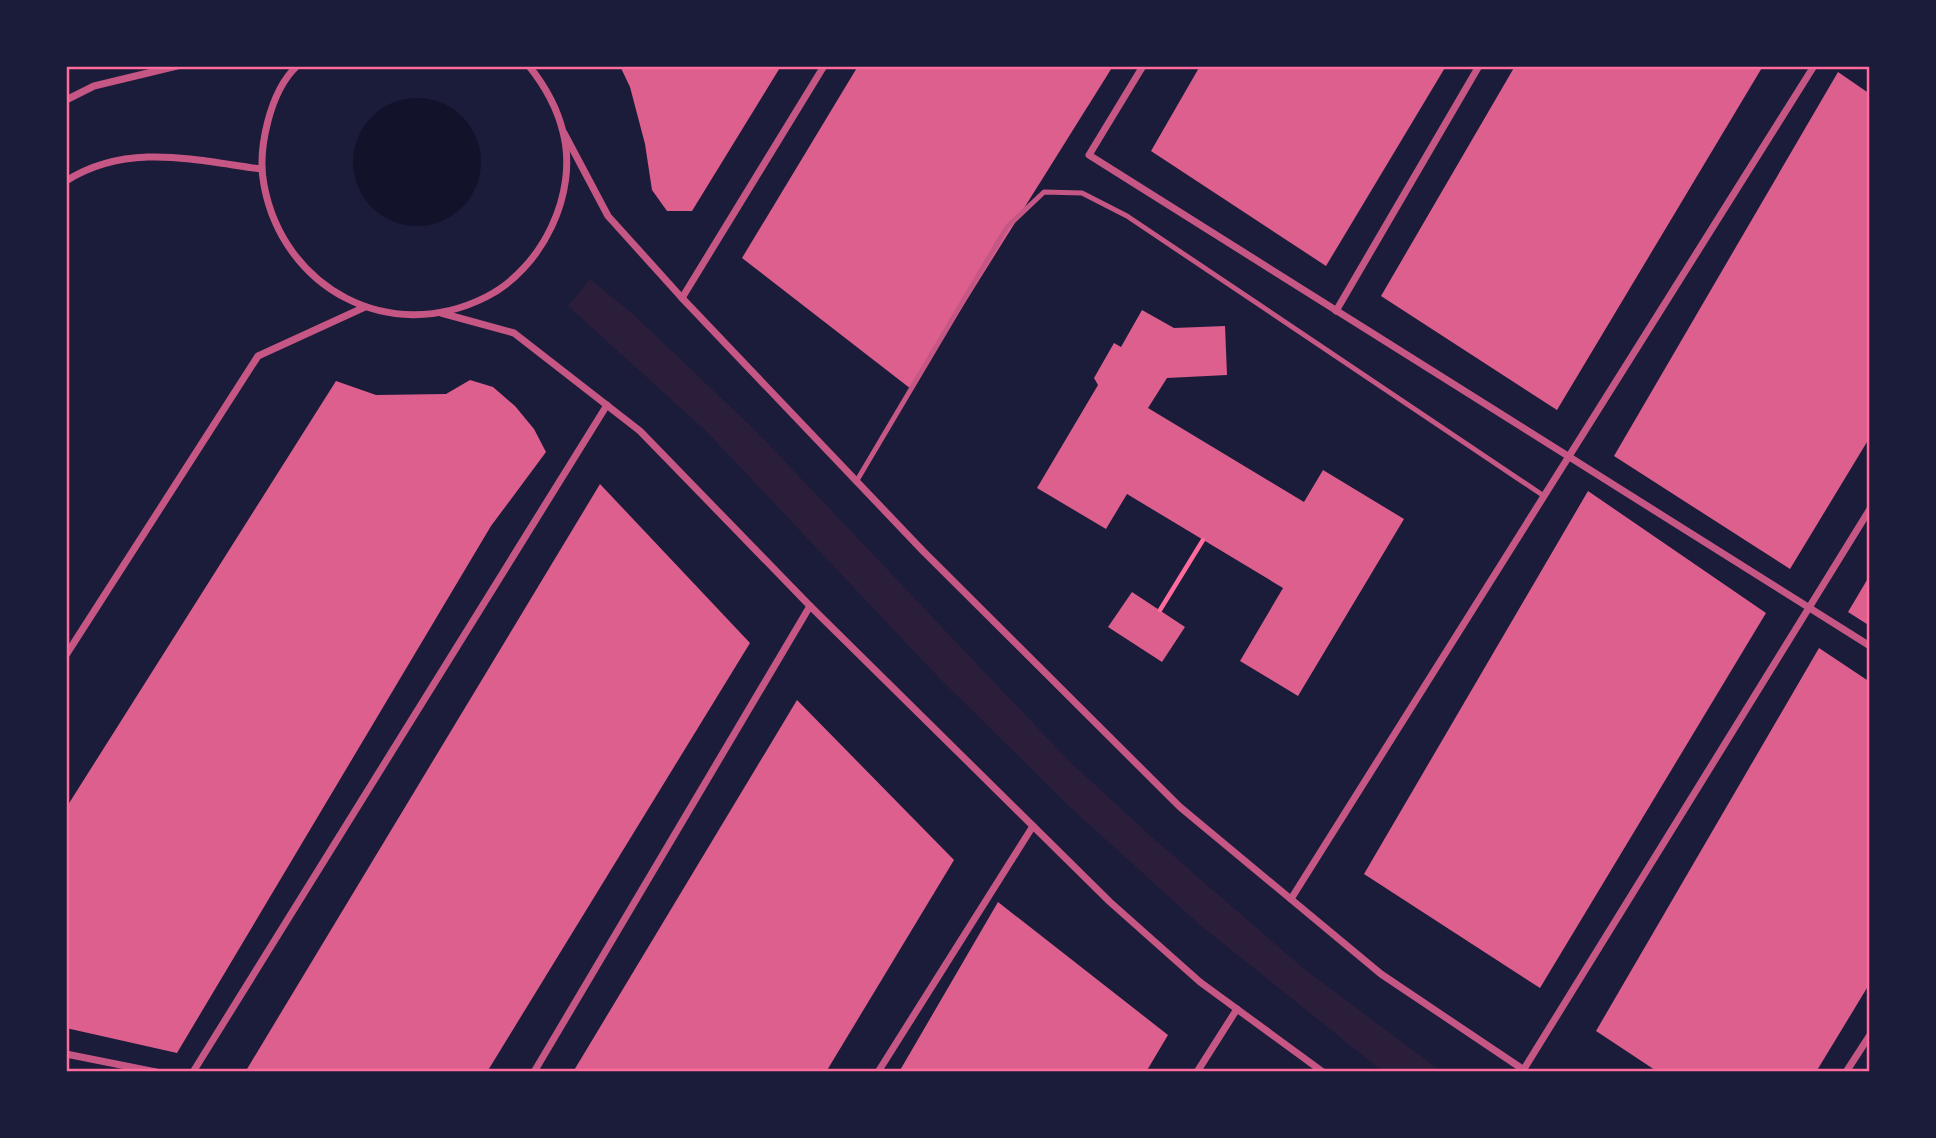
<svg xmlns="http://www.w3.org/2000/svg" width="1936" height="1138" font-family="Karla,sans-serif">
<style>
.green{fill:#2a1e3b}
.water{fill:#12122b}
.building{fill:#dd5f8e}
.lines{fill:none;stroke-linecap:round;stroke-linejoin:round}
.path{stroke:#ff6b9d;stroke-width:4.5}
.service{stroke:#c65784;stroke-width:5}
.minor{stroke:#c65784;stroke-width:7}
.neatline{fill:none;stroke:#ff6b9d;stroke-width:2.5}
</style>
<rect width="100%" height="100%" fill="#1b1b3a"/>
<!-- green -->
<path class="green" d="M 590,279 L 633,314 L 757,432 L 1069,761 L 1153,838 L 1303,968 L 1441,1071 L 1383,1071 L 1377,1067 L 1200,925 L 1072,809 L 940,679 L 707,432 L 568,306 Z"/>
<!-- water -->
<circle class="water" cx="417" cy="162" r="64"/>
<!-- building -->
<g class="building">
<path d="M 620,66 L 781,66 L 692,211 L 667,211 L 652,190 L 645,144 L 630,87 Z"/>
<path d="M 858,66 L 1113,66 L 911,389 L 742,258 Z"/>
<path d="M 1200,66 L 1446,66 L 1326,266 L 1151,151 Z"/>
<path d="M 1515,66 L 1763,66 L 1557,410 L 1381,296 Z"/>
<path d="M 1838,72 L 1870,94 L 1870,437 L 1790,569 L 1614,456 Z"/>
<path d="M 1142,310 L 1174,328 L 1225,326 L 1227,375 L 1167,378 L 1148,408 L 1304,502 L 1323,470 L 1404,519 L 1298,696 L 1240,661 L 1283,588 L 1127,494 L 1106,529 L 1037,488 L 1098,385 L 1094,378 L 1114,343 L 1121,347 Z"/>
<path d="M 470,380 L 493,387 L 515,406 L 534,429 L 546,452 L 491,526 L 177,1053 L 66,1028 L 66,808 L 336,381 L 376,395 L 446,394 Z"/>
<path d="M 600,484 L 750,643 L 487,1072 L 247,1069 Z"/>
<path d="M 1588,491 L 1766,613 L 1540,988 L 1364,874 Z"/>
<path d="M 1870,575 L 1870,626 L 1848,612 Z"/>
<path d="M 1132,592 L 1185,627 L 1162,662 L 1108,627 Z"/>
<path d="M 1819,648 L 1870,682 L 1870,983 L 1816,1072 L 1658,1072 L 1596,1031 Z"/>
<path d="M 797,700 L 954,860 L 826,1072 L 573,1072 Z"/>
<path d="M 998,902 L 1168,1035 L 1146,1072 L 899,1072 Z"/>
</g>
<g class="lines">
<!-- path -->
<path class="path" d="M 1160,610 L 1203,540"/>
<!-- service -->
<path class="service" d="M 856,482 L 1007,227 L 1044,192 L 1082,193 L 1127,216 L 1544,496"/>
<!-- minor -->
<g class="minor">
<path d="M 297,66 C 270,91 257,150 264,185 C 283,288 389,346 486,297 C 542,269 579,193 563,132 C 557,107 545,86 529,66"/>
<path d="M 1143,66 L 1089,155 L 1870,646"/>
<path d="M 66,100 L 94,86 L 177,66"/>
<path d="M 564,133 L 608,216 L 682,298 L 923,551 L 1180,807 L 1381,974 L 1527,1072"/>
<path d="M 66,181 C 127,142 194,160 261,169"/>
<path d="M 682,298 L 824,66"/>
<path d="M 1336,311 L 1479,66"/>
<path d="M 441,313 L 514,333 L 640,431 L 810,606 L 1110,902 L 1200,982 L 1323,1072"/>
<path d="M 66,655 L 258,356 L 365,307"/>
<path d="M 1291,899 L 1814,66"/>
<path d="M 66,1054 L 156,1072"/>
<path d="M 1524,1069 L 1870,509"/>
<path d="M 193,1072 L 607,405"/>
<path d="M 534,1072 L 810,606"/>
<path d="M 878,1072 L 1033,826"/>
<path d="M 1197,1072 L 1237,1009"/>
<path d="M 1846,1072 L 1870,1035"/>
</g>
</g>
<!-- border -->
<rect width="1936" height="1138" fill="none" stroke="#1b1b3a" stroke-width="136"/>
<rect x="68" y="68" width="1800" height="1002" class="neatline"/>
</svg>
